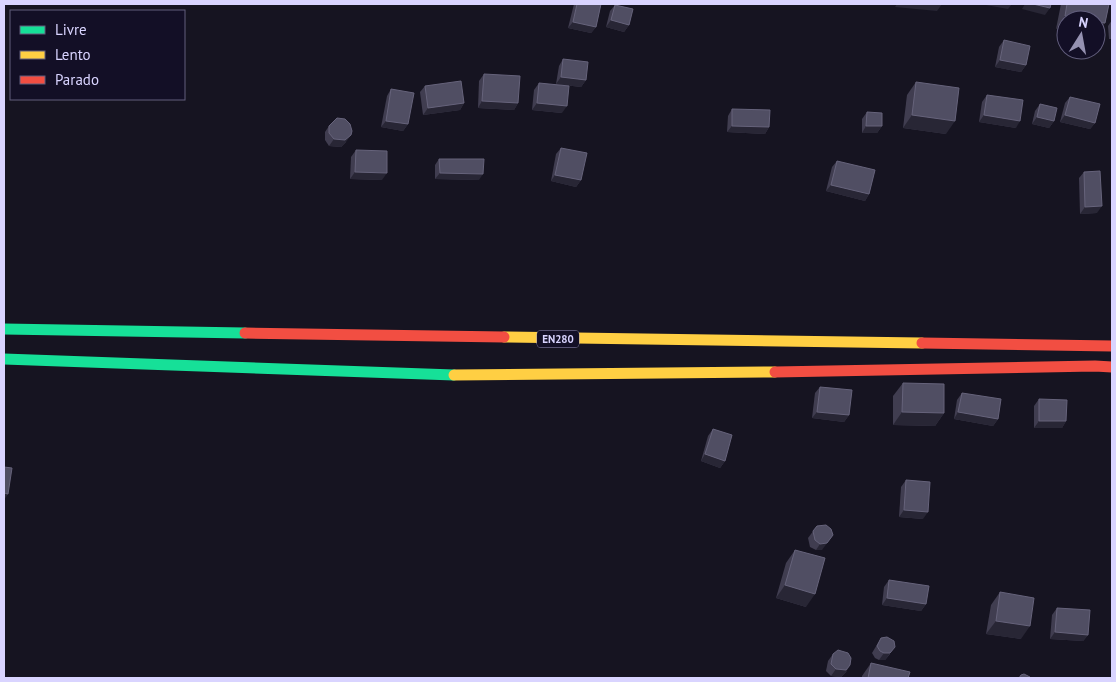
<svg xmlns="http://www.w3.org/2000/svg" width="1116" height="682" font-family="'PT Sans',sans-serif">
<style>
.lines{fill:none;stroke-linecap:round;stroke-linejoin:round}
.fast{stroke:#16e098;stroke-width:11}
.slow{stroke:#ffcf43;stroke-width:11}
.jam{stroke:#f24e42;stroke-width:11}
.wall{fill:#403d50}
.shaded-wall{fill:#282635}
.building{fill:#504e63;stroke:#66637b}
.labels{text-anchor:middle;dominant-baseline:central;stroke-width:4;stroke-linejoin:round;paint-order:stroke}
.shield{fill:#130f26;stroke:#9e99be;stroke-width:1}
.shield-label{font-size:11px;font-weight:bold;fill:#d9d4ff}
</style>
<rect width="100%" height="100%" fill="#161421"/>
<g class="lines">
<!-- fast -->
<g class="fast">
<path d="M 4,329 L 245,333"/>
<path d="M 4,359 L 454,375"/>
</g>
<!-- slow -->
<g class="slow">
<path d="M 504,337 L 922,343"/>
<path d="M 454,375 L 775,372"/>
</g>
<!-- jam -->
<g class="jam">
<path d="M 245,333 L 504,337"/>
<path d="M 922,343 L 1112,346"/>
<path d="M 775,372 L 1095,366 L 1112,367"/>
</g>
</g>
<!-- wall -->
<g class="wall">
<path d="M 574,4 L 601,4 L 596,27 L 591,33 L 568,28 Z"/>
<path d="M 1061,4 L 1109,4 L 1105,23 L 1096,36 L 1096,20 L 1056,29 Z"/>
<path d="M 615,5 L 629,25 L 624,32 L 606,27 L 610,11 Z"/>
<path d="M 1112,20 L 1112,39 L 1109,39 L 1108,26 Z"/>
<path d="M 1004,40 L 1026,65 L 1021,72 L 995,67 L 999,47 Z"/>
<path d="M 563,59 L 586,80 L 581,87 L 556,84 L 559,66 Z"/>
<path d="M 484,74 L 518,103 L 514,110 L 478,108 L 479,81 Z"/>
<path d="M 916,82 L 946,134 L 903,128 L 907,95 Z"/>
<path d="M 539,83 L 562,113 L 532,110 L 534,90 Z"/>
<path d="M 425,86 L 464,103 L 460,110 L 423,115 L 420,92 Z"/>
<path d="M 391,89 L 408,124 L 403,131 L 381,127 L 387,96 Z"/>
<path d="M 987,95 L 1016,128 L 979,122 L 982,102 Z"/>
<path d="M 1070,97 L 1095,123 L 1090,129 L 1060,122 L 1065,103 Z"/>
<path d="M 1040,104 L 1054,121 L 1049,128 L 1032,124 L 1035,111 Z"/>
<path d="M 732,109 L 769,127 L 765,134 L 727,132 L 728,116 Z"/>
<path d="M 867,112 L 882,126 L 877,133 L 862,133 L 862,119 Z"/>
<path d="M 329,126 L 346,142 L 341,147 L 329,146 L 325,140 L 325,132 Z"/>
<path d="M 561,148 L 581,180 L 576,187 L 551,181 L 556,154 Z"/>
<path d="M 356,150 L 382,180 L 350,179 L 351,157 Z"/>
<path d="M 439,159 L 479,180 L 435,179 L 435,165 Z"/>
<path d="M 837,161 L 869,194 L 865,201 L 826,191 L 832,167 Z"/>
<path d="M 1084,172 L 1097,213 L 1080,214 L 1079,178 Z"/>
<path d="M 903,383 L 944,413 L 935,426 L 893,425 L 893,396 Z"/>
<path d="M 820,387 L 849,415 L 844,422 L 812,418 L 815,393 Z"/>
<path d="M 962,393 L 998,419 L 993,426 L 954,419 L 957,400 Z"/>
<path d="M 1039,399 L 1066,421 L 1062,428 L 1034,428 L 1034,406 Z"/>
<path d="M 713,429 L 725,461 L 720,468 L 701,461 L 708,436 Z"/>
<path d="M 906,480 L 923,519 L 899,517 L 901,487 Z"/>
<path d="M 817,526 L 822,550 L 816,550 L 810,547 L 808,538 Z"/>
<path d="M 795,550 L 806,607 L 776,598 L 786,563 Z"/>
<path d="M 889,580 L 926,604 L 921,611 L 882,605 L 884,587 Z"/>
<path d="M 1000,592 L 1021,639 L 986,634 L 991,605 Z"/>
<path d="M 1057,608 L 1088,635 L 1083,641 L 1050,639 L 1052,615 Z"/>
<path d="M 881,638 L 890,654 L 885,660 L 879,660 L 875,658 L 872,653 Z"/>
<path d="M 833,654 L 850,665 L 846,672 L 841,677 L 831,676 L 826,671 L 828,661 Z"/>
<path d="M 871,663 L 908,678 L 862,678 L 862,676 Z"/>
</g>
<!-- shaded-wall -->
<g class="shaded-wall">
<path d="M 897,4 L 942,4 L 937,11 L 895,7 Z"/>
<path d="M 987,4 L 1012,4 L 1008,9 L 986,5 Z"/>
<path d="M 1025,4 L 1033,4 L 1050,8 L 1045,15 L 1022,9 Z"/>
<path d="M 1065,16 L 1088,20 L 1066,20 L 1066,31 L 1056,29 Z"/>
<path d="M 611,20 L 629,25 L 624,32 L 606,27 Z"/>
<path d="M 573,22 L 596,27 L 591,33 L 568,28 Z"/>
<path d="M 1096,22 L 1105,23 L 1096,36 Z"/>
<path d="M 1000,60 L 1026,65 L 1021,72 L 995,67 Z"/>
<path d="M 561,77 L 586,80 L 581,87 L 556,84 Z"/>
<path d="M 482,101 L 518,103 L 514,110 L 478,108 Z"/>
<path d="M 464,103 L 460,110 L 423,115 L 428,108 Z"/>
<path d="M 537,103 L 567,106 L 562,113 L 532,110 Z"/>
<path d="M 912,115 L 955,121 L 946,134 L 903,128 Z"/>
<path d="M 984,115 L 1020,121 L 1016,128 L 979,122 Z"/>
<path d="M 1065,115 L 1095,123 L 1090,129 L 1060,122 Z"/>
<path d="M 1037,117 L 1054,121 L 1049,128 L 1032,124 Z"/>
<path d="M 386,121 L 408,124 L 403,131 L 381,127 Z"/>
<path d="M 732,126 L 769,127 L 765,134 L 727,132 Z"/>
<path d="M 866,126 L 882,126 L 877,133 L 862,133 Z"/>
<path d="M 351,135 L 346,142 L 341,147 L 329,146 L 334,139 Z"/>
<path d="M 355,172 L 387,173 L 382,180 L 350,179 Z"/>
<path d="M 440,173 L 483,174 L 479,180 L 435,179 Z"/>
<path d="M 555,175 L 581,180 L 576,187 L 551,181 Z"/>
<path d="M 831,185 L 869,194 L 865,201 L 826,191 Z"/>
<path d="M 1102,206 L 1097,213 L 1080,214 L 1085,207 Z"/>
<path d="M 817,412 L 849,415 L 844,422 L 812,418 Z"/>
<path d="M 902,412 L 944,413 L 935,426 L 893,425 Z"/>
<path d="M 958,412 L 998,419 L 993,426 L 954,419 Z"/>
<path d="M 1039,421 L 1066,421 L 1062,428 L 1034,428 Z"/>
<path d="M 705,454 L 725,461 L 720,468 L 701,461 Z"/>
<path d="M 4,493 L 8,494 L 4,500 Z"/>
<path d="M 904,510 L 928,512 L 923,519 L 899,517 Z"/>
<path d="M 833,535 L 822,550 L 816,550 L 820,544 Z"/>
<path d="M 785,585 L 815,594 L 806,607 L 776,598 Z"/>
<path d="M 887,598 L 926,604 L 921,611 L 882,605 Z"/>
<path d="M 996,621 L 1030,626 L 1021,639 L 986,634 Z"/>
<path d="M 1055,632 L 1088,635 L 1083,641 L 1050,639 Z"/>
<path d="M 895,647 L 885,660 L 879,660 L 884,653 Z"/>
<path d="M 850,665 L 846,672 L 841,677 L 831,676 L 836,669 Z"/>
</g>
<!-- building -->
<g class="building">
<path d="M 577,4 L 601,4 L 596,27 L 573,22 Z"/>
<path d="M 1033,4 L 1051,4 L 1050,8 Z"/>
<path d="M 1067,4 L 1109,4 L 1105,23 L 1096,22 L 1096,20 L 1088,20 L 1065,16 Z"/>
<path d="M 615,5 L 633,9 L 629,25 L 611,20 Z"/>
<path d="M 1004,40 L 1030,46 L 1026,65 L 1000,60 Z"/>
<path d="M 563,59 L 588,62 L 586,80 L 561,77 Z"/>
<path d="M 484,74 L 520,76 L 518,103 L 482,101 Z"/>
<path d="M 461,81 L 464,103 L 428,108 L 425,86 Z"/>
<path d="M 916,82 L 959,88 L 955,121 L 912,115 Z"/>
<path d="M 539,83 L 569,86 L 567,106 L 537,103 Z"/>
<path d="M 391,89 L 414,93 L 408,124 L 386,121 Z"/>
<path d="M 987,95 L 1023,100 L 1020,121 L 984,115 Z"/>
<path d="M 1070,97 L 1100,104 L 1095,123 L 1065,115 Z"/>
<path d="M 1040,104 L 1057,108 L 1054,121 L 1037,117 Z"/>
<path d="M 732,109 L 770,110 L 769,127 L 732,126 Z"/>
<path d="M 867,112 L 882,113 L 882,126 L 866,126 Z"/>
<path d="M 337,118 L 345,119 L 350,124 L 352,131 L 351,135 L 345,140 L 334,139 L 329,133 L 329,126 Z"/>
<path d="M 561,148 L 587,153 L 581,180 L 555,175 Z"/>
<path d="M 356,150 L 387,151 L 387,173 L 355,172 Z"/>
<path d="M 439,159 L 484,159 L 483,174 L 440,173 Z"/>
<path d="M 837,161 L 875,170 L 869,194 L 831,185 Z"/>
<path d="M 1100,171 L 1102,206 L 1085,207 L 1084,172 Z"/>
<path d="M 903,383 L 944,384 L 944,413 L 902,412 Z"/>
<path d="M 820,387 L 852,390 L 849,415 L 817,412 Z"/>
<path d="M 962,393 L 1001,399 L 998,419 L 958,412 Z"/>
<path d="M 1039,399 L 1067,400 L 1066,421 L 1039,421 Z"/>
<path d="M 713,429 L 732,435 L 725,461 L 705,454 Z"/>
<path d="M 4,467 L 12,468 L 8,494 L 4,493 Z"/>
<path d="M 906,480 L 930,482 L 928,512 L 904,510 Z"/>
<path d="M 826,525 L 831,529 L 833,535 L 827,543 L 820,544 L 815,540 L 813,531 L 817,526 Z"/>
<path d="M 795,550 L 825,558 L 815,594 L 785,585 Z"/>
<path d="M 889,580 L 929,586 L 926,604 L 887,598 Z"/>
<path d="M 1000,592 L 1034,598 L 1030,626 L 996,621 Z"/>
<path d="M 1057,608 L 1090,610 L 1088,635 L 1055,632 Z"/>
<path d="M 887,637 L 894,641 L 895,647 L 890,653 L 884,653 L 880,651 L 877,646 L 881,638 Z"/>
<path d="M 838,650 L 848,653 L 851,658 L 850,665 L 846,670 L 836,669 L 831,664 L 833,654 Z"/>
<path d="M 871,663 L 910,672 L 908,678 L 868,678 Z"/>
<path d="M 1024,674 L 1030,677 L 1030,678 L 1019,678 L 1021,675 Z"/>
</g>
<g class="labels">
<!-- shield labels -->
<rect class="shield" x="537" y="330.5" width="42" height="17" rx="4"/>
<g class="shield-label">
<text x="558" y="339">EN280</text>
</g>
</g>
<!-- border -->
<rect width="1116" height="682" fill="none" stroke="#d9d4ff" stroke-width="10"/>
<!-- legend -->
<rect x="10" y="10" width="175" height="90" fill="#130f26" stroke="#625e7d"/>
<rect x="20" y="26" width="25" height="8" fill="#16e098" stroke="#625e7d"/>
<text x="55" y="35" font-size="15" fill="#d9d4ff">Livre</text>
<rect x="20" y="51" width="25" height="8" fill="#ffcf43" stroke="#625e7d"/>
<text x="55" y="60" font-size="15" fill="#d9d4ff">Lento</text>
<rect x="20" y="76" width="25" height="8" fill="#f24e42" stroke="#625e7d"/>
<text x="55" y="85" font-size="15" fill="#d9d4ff">Parado</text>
<!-- north arrow -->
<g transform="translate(1081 35) rotate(11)"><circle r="24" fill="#130f26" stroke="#625e7d"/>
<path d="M0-4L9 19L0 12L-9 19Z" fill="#9591b1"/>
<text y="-8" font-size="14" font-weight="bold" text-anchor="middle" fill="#d9d4ff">N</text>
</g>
</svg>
